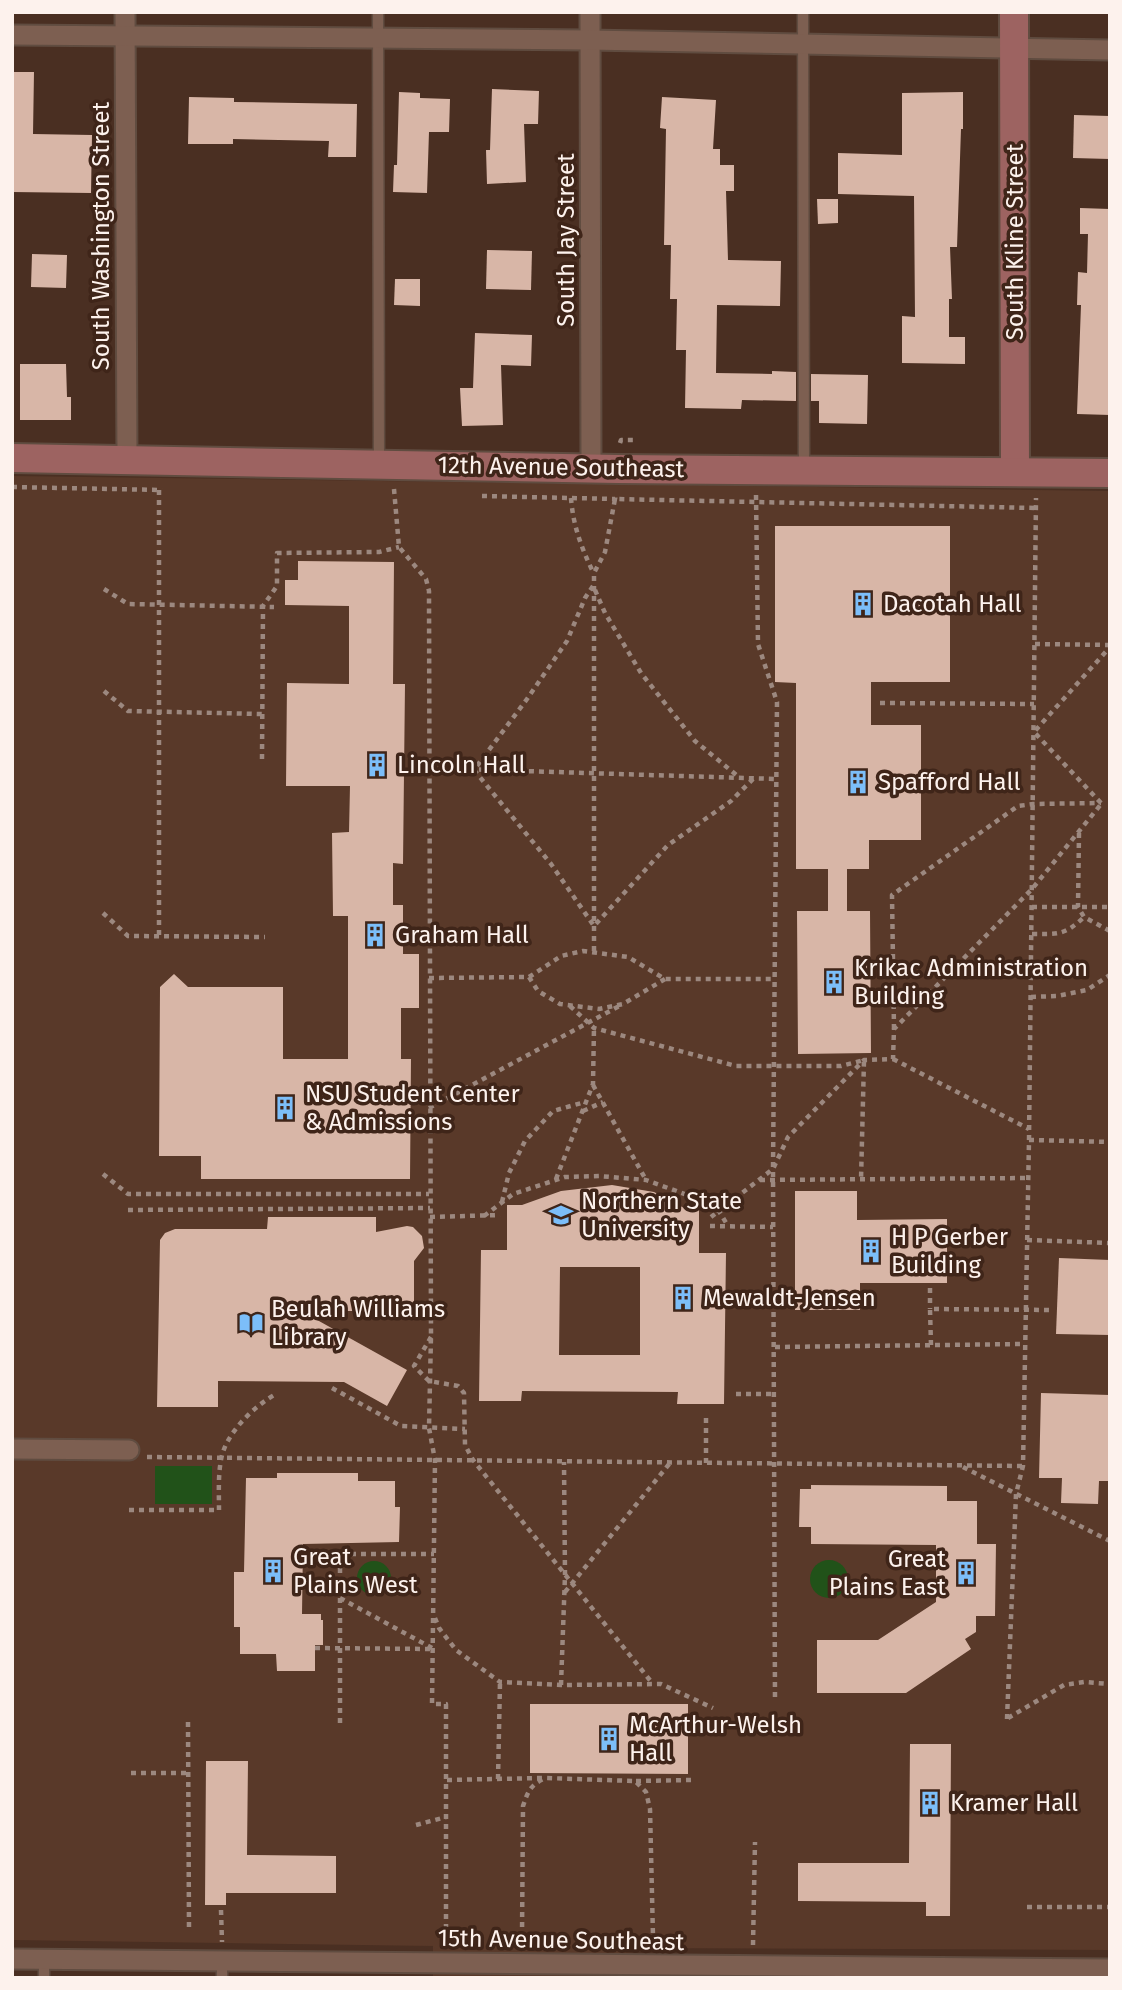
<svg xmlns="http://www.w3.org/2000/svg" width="1122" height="1990" font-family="'Fira Sans',sans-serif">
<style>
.built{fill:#593929}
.green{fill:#215219}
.building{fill:#d8b6a7;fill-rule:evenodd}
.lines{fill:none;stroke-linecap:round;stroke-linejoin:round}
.lane-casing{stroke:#604c40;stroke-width:13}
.street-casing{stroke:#604c40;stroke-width:23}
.secondary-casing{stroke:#604c40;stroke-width:32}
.path{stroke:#9c887f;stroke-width:4.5;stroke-dasharray:5 5;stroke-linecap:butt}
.lane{stroke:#7d5f51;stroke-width:10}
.street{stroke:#7d5f51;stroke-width:19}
.secondary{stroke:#9d6361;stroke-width:28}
.labels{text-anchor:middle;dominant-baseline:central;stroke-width:7;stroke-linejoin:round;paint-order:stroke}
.street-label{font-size:24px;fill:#fdf2ed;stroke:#3f2519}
.poi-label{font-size:24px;fill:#fdf2ed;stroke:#3f2519;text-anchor:start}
</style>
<rect width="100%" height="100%" fill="#4a2f22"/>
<!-- built -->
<path class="built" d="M 12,476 L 1110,491 L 1110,1950 L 631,1948 L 630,1978 L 433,1978 L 433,1946 L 12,1940 Z"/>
<!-- green -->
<g class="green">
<rect x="155" y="1466" width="57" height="38"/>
<circle cx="829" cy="1579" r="19"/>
<circle cx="374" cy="1578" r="17"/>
</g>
<!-- building -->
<g class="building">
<path d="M 12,72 L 34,72 L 33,134 L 92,135 L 91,193 L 12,192 Z"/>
<path d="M 492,89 L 539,91 L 538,124 L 524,124 L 526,182 L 487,184 L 486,150 L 490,150 Z"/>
<path d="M 399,92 L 420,93 L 420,98 L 450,99 L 449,132 L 429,132 L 427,193 L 393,192 L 394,165 L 397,165 Z"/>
<path d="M 963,92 L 963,129 L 961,129 L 957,247 L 950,247 L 952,299 L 949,299 L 949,337 L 965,337 L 965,364 L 902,363 L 902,316 L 915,317 L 914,196 L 838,194 L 838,153 L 902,155 L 902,93 Z"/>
<path d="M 189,97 L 234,98 L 234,102 L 357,104 L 356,157 L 328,157 L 329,141 L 233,139 L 233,144 L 188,144 Z"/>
<path d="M 662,97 L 716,100 L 713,149 L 720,149 L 720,165 L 734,165 L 734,191 L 726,191 L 728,260 L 781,261 L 780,306 L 717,305 L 716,373 L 772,374 L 772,371 L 796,372 L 796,401 L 742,400 L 741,409 L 685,408 L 686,350 L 676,350 L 677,299 L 670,299 L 671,245 L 664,245 L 666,129 L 660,128 Z"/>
<path d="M 1074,115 L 1110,116 L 1110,159 L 1073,158 Z"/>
<path d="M 817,199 L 838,199 L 838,223 L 818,224 Z"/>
<path d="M 1080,208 L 1110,209 L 1110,415 L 1077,414 L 1081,305 L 1077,305 L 1078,272 L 1087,273 L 1088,234 L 1080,234 Z"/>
<path d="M 487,250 L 532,251 L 531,290 L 486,289 Z"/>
<path d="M 32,254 L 67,255 L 66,288 L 31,287 Z"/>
<path d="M 395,279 L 420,279 L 420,306 L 394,305 Z"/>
<path d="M 475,333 L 532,335 L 531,366 L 501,365 L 503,425 L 462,426 L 460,388 L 473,388 Z"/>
<path d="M 20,364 L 66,364 L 67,397 L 71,397 L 71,420 L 20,420 Z"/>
<path d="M 811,374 L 868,375 L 867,424 L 819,423 L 819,401 L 811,401 Z"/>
<path d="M 775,526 L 950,526 L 950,682 L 871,682 L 871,725 L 921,725 L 921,840 L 869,840 L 869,869 L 847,869 L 847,911 L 870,911 L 871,1053 L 798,1054 L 797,911 L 828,911 L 828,869 L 796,869 L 796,683 L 775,682 Z"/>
<path d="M 298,561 L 394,562 L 393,684 L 405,684 L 403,864 L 393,863 L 393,905 L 403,905 L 403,954 L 419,954 L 419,1008 L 401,1008 L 401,1059 L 411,1059 L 410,1179 L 201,1179 L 201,1156 L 159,1156 L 160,987 L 174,974 L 188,987 L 283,987 L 283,1059 L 348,1059 L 348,916 L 333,916 L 332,833 L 349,832 L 350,786 L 286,786 L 287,683 L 349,684 L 349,606 L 285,605 L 285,580 L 298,580 Z"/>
<path d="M 612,1185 L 654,1192 L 684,1208 L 699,1208 L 699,1253 L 726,1253 L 724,1404 L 677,1404 L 678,1392 L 522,1391 L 521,1401 L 479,1401 L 481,1250 L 507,1250 L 507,1205 L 522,1205 L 561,1191 ZM 560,1267 L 640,1267 L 640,1355 L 559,1355 Z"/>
<path d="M 795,1191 L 857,1191 L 857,1220 L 947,1219 L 947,1283 L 860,1283 L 860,1310 L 795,1310 Z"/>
<path d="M 268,1217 L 376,1217 L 376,1232 L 407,1226 L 413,1227 L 422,1236 L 424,1248 L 414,1261 L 414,1311 L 301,1311 L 407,1370 L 387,1406 L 344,1382 L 218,1381 L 218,1407 L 157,1407 L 160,1240 L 165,1233 L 175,1229 L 267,1229 Z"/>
<path d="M 1059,1258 L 1110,1260 L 1110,1335 L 1056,1334 Z"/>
<path d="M 1041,1393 L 1110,1395 L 1109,1481 L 1099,1481 L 1098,1504 L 1061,1503 L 1062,1478 L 1039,1478 Z"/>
<path d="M 277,1473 L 358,1473 L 358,1481 L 395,1481 L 395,1507 L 400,1507 L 399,1542 L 303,1544 L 302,1614 L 321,1614 L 321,1620 L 323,1620 L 323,1645 L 315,1645 L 315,1671 L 277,1671 L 276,1654 L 240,1654 L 240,1627 L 234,1627 L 234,1572 L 244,1572 L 246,1478 L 277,1478 Z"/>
<path d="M 811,1485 L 947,1486 L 947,1501 L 977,1501 L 977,1544 L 996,1544 L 995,1616 L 976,1616 L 976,1632 L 965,1639 L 971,1649 L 906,1693 L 817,1693 L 817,1640 L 878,1640 L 936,1602 L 936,1545 L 811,1544 L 811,1527 L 799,1527 L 800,1489 L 811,1489 Z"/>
<path d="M 530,1704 L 688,1704 L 688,1774 L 530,1773 Z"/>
<path d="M 910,1744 L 951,1744 L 950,1916 L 926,1916 L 926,1902 L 798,1901 L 798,1863 L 909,1863 Z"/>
<path d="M 206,1761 L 248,1761 L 247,1855 L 336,1856 L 336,1893 L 226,1893 L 226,1905 L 205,1905 Z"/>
</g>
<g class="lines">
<!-- lane casing -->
<g class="lane-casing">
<g id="lane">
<path d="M 378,12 L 379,463"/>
<path d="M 803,12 L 804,467"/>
<path d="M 44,1959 L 44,1978"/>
<path d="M 222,1961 L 222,1978"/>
</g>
</g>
<!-- street casing -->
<g class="street-casing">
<g id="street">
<path d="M 125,12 L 127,459"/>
<path d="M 590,12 L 591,468"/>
<path d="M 12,35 L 589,40 L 1110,50"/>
<path d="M 12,1449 L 129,1450"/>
<path d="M 12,1959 L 1110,1969"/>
</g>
</g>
<!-- secondary casing -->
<g class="secondary-casing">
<g id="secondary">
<path d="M 1014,12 L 1015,472"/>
<path d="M 12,458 L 618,469 L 1110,473"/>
</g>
</g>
<!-- path -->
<g class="path">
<path d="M 620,443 L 621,440 L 637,440"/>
<path d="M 12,487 L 162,490"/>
<path d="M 394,489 L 399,547 L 426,579 L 429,591 L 431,1336 L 429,1428 L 435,1460 L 432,1704 L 446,1704 L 446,1942"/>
<path d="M 159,490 L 159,936"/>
<path d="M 756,495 L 758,644 L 777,702 L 773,1169 L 775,1702"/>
<path d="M 482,496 L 615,499 L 616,494"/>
<path d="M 571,498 C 573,525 581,547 593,572"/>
<path d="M 593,586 L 585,598 L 567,641 L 527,699 L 474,770 L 551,864 L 594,926 L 668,845 L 731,801 L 753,779"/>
<path d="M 104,589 L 128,604 L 274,607"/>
<path d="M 595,590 L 605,613 L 641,673 L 695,741 L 740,778"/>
<path d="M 1035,644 L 1110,645"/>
<path d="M 104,691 L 128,711 L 262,714"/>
<path d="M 880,703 L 1034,704"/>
<path d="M 262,759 L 263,606 L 277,586 L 277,553 L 379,552 L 399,547"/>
<path d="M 429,768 L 776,779"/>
<path d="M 1101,803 L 1034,732 L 1110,647"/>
<path d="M 1079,833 L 1078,907 L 1084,917 L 1110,931"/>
<path d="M 1032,907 L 1110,907"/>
<path d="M 103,913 L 128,936 L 265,937"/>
<path d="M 1032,934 C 1058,934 1064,936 1084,917"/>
<path d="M 594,951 L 594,573 L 605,552 L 615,499 L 1036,508"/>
<path d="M 529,977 L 538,991 L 560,1004 L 599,1009 L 623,1004 L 665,979"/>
<path d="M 429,978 L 529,977 L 561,956 L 583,951 L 628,957 L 665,979 L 774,979"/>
<path d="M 1031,997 L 1057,996 L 1087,990 L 1110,975"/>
<path d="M 570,1006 L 594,1028 L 736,1066 L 841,1066 L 864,1060 L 861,1180"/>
<path d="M 894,1029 L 892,895 L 1018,806 L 1033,804 L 1101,803"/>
<path d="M 893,1059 L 1029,1129"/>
<path d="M 593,1085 L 646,1180"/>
<path d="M 429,1108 L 623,1004"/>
<path d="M 583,1111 L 603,1102"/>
<path d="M 1029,1140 L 1110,1142"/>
<path d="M 103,1174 L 128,1194 L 429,1194"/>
<path d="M 556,1179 L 593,1084 L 594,1027"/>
<path d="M 760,1180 L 1029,1178"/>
<path d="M 502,1202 L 509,1173 L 525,1141 L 553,1111 L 585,1102"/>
<path d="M 128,1210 L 430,1208"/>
<path d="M 484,1216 L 513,1194 L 565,1177 L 599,1176 L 646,1180 L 690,1196 L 719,1211 L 728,1226"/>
<path d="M 430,1217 L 500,1215"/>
<path d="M 711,1217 L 773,1169 L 788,1137 L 864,1060 L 893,1059 L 894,1029 L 1032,889 L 1102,803"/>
<path d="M 710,1226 L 773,1227"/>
<path d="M 1027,1240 L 1110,1243"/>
<path d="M 930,1288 L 930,1309"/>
<path d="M 431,1337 L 414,1366 L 429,1381 L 458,1386 L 464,1393 L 465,1445 L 473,1460 L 653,1684"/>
<path d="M 931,1345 L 930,1309 L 1053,1310"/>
<path d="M 775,1347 L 1025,1344"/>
<path d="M 332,1388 L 401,1426 L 465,1429"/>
<path d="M 736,1394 L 775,1394"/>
<path d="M 147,1457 L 1023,1466"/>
<path d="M 706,1463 L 706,1414"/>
<path d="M 963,1467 L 1110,1541"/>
<path d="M 129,1510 L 219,1510 C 219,1494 218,1476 221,1460 C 225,1434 254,1406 276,1394"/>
<path d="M 565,1592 L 670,1463"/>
<path d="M 340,1598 L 432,1648"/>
<path d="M 435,1618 L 439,1628 L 456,1650 L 500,1682 L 561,1685 L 661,1684 L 713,1708"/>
<path d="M 315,1648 L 433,1649"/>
<path d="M 561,1685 L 565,1575 L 564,1462"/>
<path d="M 1008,1718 L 1064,1685 L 1084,1682 L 1110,1684"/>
<path d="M 1007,1719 L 1016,1494 L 1023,1466 L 1029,1140 L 1036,498"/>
<path d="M 188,1722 L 189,1928"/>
<path d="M 340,1723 L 340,1554 L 434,1554"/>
<path d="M 131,1773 L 186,1773"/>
<path d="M 498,1779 L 500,1682"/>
<path d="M 447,1780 L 542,1778"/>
<path d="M 636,1781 L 692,1780"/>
<path d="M 416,1825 L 446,1817"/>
<path d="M 1027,1907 L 1110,1907"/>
<path d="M 221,1910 L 222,1942"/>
<path d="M 522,1937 L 523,1806 C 528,1791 531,1784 546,1778 L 635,1781 L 646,1792 L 650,1809 L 653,1937"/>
<path d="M 753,1945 L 755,1842"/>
</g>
<!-- lane -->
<use href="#lane" class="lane"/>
<!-- street -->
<use href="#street" class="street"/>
<!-- secondary -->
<use href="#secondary" class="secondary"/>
</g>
<!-- icons -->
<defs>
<g id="building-bare" transform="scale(1.89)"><path d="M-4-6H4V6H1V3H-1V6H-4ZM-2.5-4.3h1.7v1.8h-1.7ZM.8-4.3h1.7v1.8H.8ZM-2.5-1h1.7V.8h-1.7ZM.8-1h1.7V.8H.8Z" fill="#7cbef9" stroke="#3f2519" stroke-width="2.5" paint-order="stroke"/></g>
<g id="university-bare" transform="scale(1.89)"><path d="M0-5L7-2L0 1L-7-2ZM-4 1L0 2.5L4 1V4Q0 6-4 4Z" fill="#7cbef9" stroke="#3f2519" stroke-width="2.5" paint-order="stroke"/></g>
<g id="library-bare" transform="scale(1.89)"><path d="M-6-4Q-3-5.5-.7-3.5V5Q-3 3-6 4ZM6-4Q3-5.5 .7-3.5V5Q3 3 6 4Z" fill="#7cbef9" stroke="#3f2519" stroke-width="2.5" paint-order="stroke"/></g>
</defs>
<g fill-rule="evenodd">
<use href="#building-bare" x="863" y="604"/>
<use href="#building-bare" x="377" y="765"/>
<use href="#building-bare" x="858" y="782"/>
<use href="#building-bare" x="375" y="935"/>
<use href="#building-bare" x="834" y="982"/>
<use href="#building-bare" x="285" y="1108"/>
<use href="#university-bare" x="561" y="1215"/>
<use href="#building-bare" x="871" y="1251"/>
<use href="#building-bare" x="683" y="1298"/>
<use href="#library-bare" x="251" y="1323"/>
<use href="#building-bare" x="273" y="1571"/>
<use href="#building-bare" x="966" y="1573"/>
<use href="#building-bare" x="609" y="1739"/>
<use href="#building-bare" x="930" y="1803"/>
</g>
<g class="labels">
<!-- street labels -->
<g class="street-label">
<text transform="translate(101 236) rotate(-90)">South Washington Street</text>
<text transform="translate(566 240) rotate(-90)">South Jay Street</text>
<text transform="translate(1015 242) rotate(-90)">South Kline Street</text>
<text transform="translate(561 467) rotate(1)">12th Avenue Southeast</text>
<text transform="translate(561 1940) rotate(1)">15th Avenue Southeast</text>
</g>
<!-- poi labels -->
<g class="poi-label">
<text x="883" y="604">Dacotah Hall</text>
<text x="397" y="765">Lincoln Hall</text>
<text x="878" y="782">Spafford Hall</text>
<text x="395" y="935">Graham Hall</text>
<text x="854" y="968">Krikac Administration<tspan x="854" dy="28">Building</tspan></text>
<text x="305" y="1094">NSU Student Center<tspan x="305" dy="28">&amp; Admissions</tspan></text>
<text x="581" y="1201">Northern State<tspan x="581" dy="28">University</tspan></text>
<text x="891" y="1237">H P Gerber<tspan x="891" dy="28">Building</tspan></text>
<text x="703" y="1298">Mewaldt-Jensen</text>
<text x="271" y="1309">Beulah Williams<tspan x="271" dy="28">Library</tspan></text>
<text x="293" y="1557">Great<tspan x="293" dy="28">Plains West</tspan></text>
<text x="946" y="1559" text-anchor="end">Great<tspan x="946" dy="28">Plains East</tspan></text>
<text x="629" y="1725">McArthur-Welsh<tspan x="629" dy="28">Hall</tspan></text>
<text x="950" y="1803">Kramer Hall</text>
</g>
</g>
<!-- border -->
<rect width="1122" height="1990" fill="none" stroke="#fdf2ed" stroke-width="28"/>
</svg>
